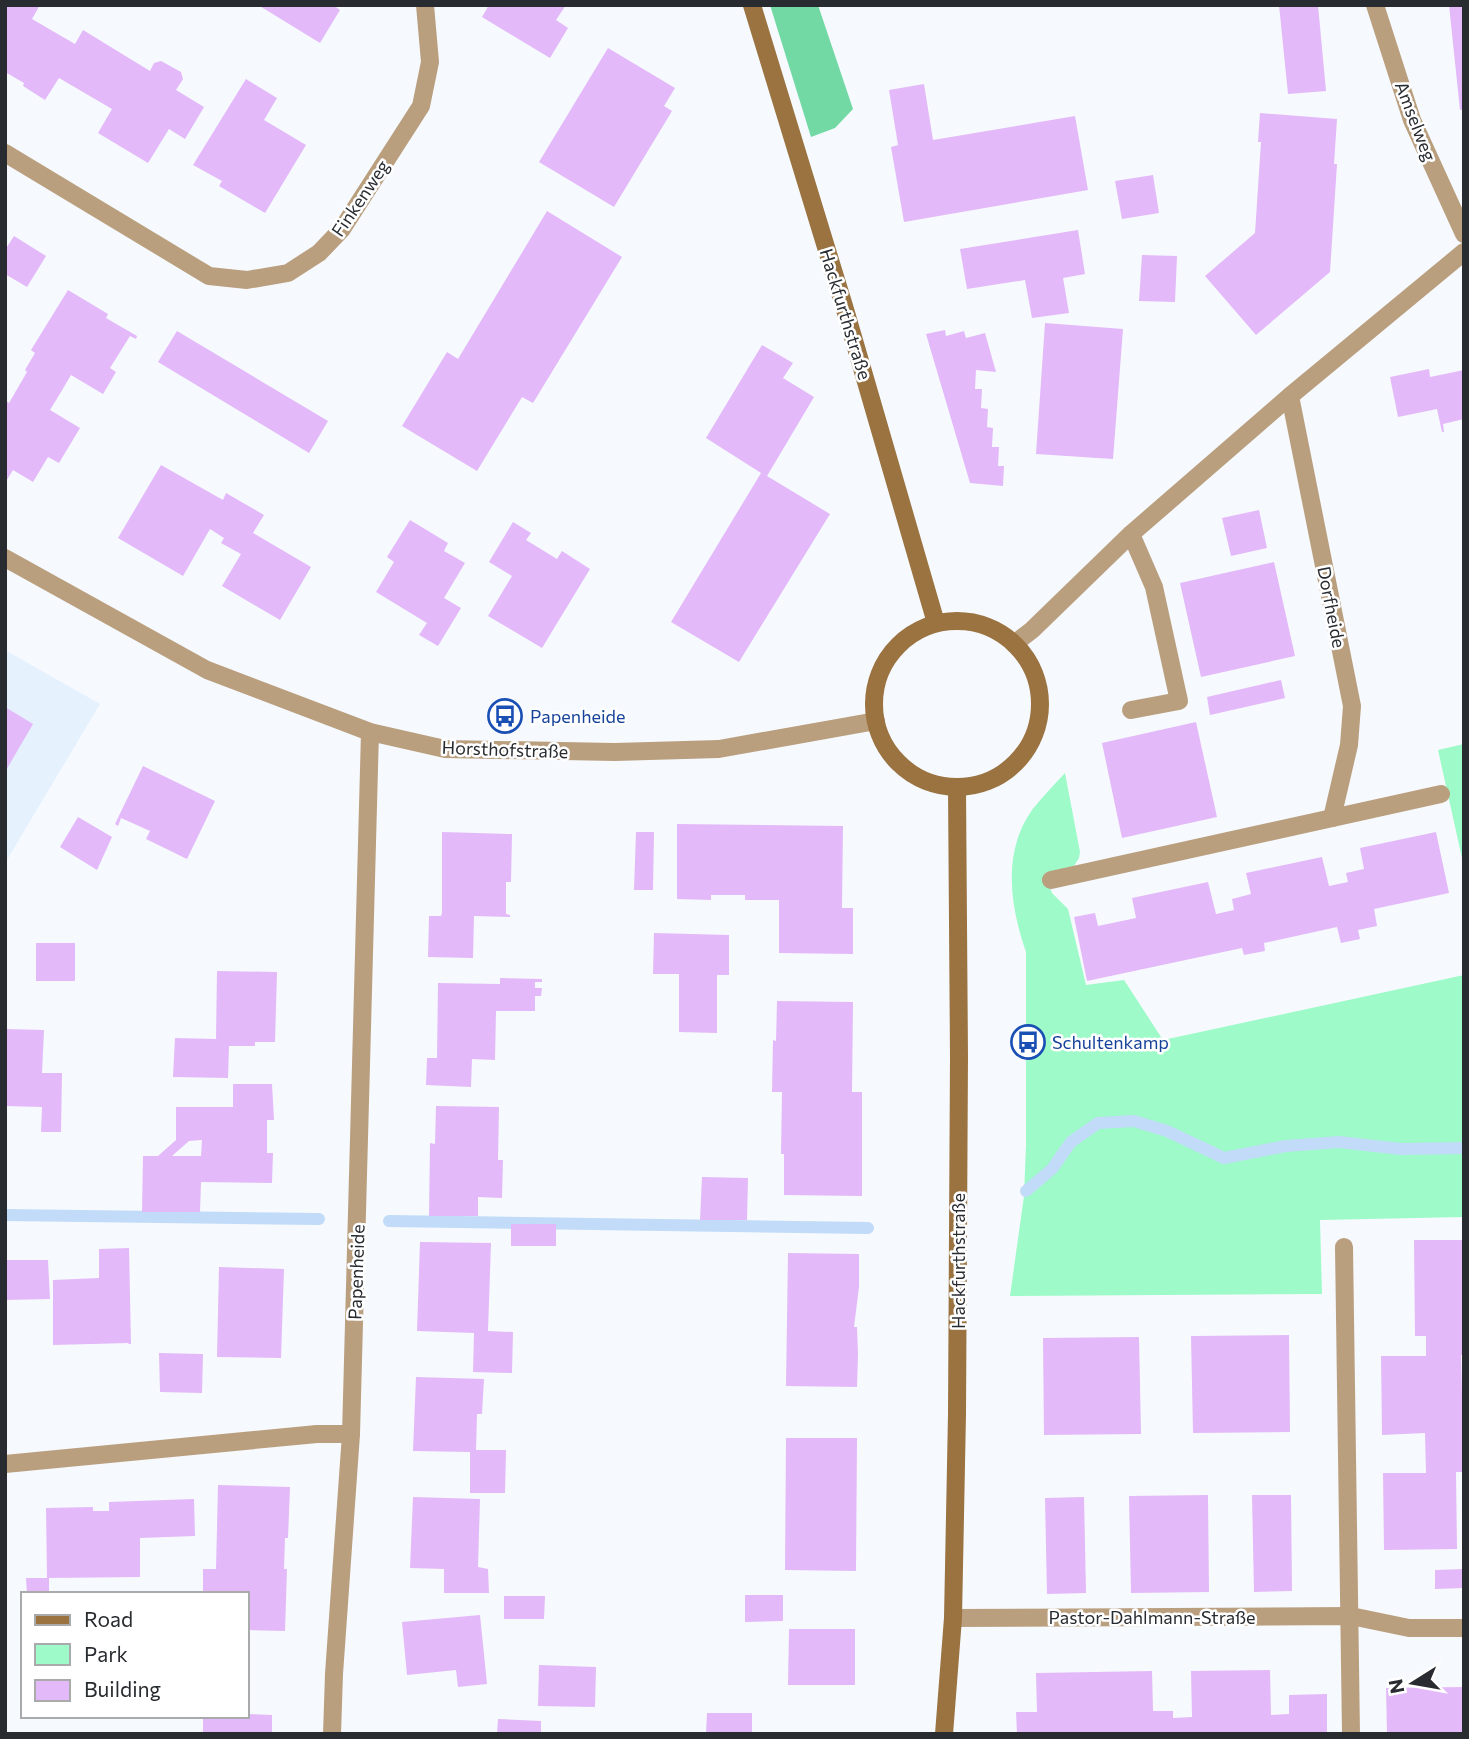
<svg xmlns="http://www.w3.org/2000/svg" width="1469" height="1739" font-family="Commissioner,sans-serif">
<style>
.built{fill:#e6f1fe}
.green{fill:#9efac8}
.forest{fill:#72d9a4}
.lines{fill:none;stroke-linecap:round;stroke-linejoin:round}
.stream{stroke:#c1dbf8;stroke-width:12}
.building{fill:#e3b9f9;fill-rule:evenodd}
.lane{stroke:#ba9f7f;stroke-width:18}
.street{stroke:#ba9f7f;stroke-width:18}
.secondary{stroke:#9a7341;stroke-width:18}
.labels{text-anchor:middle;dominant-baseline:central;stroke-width:5;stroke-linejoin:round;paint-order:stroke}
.street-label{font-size:18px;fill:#282b2f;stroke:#fff}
.transit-label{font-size:18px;fill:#164399;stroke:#fff;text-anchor:start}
</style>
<rect width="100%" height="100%" fill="#f6fafe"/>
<!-- built -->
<path class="built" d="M 5,650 L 100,704 L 5,863 Z"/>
<!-- green -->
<g class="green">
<path d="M 1464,744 L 1464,867 L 1438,750 Z"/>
<path d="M 1065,773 L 1080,852 L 1079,858 L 1074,866 L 1045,873 L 1052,893 L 1068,909 L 1086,985 L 1124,980 L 1163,1040 L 1464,975 L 1464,1217 L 1320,1220 L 1322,1294 L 1010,1296 L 1024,1196 L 1026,1145 L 1026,952 C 1010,906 1002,852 1032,810 C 1042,797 1054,785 1065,773 Z"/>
</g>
<!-- forest -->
<path class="forest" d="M 770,5 L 818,5 L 853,109 L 835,128 L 811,137 Z"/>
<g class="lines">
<!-- stream -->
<g class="stream">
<path d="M 1026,1191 L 1052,1169 L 1071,1142 L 1098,1123 L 1134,1121 L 1167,1131 L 1224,1158 L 1286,1146 L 1339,1142 L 1401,1149 L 1464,1148"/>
<path d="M 5,1215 L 319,1219"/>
<path d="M 389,1221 L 868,1228"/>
</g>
</g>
<!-- building -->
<g class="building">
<path d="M 5,5 L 40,5 L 32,19 L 75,44 L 83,30 L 150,71 L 154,63 L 161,61 L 181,72 L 183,79 L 176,90 L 204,107 L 185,139 L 169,129 L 148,163 L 98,133 L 112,109 L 59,78 L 45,100 L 23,86 L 24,83 L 5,72 Z"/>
<path d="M 258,5 L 333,5 L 340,10 L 320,43 Z"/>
<path d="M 489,5 L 566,5 L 556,20 L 568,28 L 550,58 L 482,17 Z"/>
<path d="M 1279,5 L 1318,5 L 1326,91 L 1288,94 Z"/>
<path d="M 1449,5 L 1464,5 L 1464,109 L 1460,110 Z"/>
<path d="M 608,48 L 675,88 L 664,106 L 672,111 L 614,207 L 539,162 Z"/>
<path d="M 246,79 L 277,98 L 264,120 L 306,145 L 265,213 L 219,186 L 222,181 L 193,165 Z"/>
<path d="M 924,84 L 933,140 L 1075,116 L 1088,190 L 904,222 L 891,147 L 898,145 L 889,90 Z"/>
<path d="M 1260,113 L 1337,119 L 1334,164 L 1337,164 L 1330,272 L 1256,335 L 1205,276 L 1255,233 L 1261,142 L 1258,142 Z"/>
<path d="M 1153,175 L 1159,213 L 1122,219 L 1115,181 Z"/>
<path d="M 547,211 L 622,257 L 533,403 L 522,397 L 477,471 L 402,426 L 447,352 L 458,359 Z"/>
<path d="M 1078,230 L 1085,274 L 1063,278 L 1069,313 L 1032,318 L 1025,280 L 967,289 L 960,249 Z"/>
<path d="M 14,236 L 46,256 L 27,287 L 5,274 L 5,250 Z"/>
<path d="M 1142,255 L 1177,256 L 1175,302 L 1139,301 Z"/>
<path d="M 68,290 L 108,314 L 106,318 L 137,336 L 136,339 L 130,336 L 110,368 L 116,372 L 103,394 L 71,375 L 61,392 L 50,410 L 80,428 L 59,463 L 48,457 L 33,482 L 13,470 L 5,483 L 5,400 L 9,403 L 27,372 L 25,370 L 35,353 L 31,350 Z"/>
<path d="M 1045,323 L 1123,329 L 1113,459 L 1036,454 Z"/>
<path d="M 945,330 L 946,336 L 964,331 L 966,338 L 985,333 L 996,372 L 976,370 L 975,389 L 982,389 L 981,408 L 988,409 L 987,427 L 993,428 L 992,447 L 999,447 L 998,466 L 1004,466 L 1003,486 L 970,483 L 926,334 Z"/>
<path d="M 177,331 L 328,421 L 309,453 L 158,362 Z"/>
<path d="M 762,345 L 793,363 L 783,378 L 814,397 L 767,476 L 830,514 L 739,662 L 671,622 L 761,473 L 706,438 Z"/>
<path d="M 1429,369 L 1430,377 L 1464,370 L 1464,419 L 1443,424 L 1444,432 L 1442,432 L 1437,409 L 1398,417 L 1390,377 Z"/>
<path d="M 161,465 L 223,500 L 226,493 L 264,515 L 253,533 L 311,567 L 280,620 L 222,586 L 241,554 L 221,543 L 224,538 L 210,529 L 183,576 L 118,538 Z"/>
<path d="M 1259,510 L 1267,548 L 1231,556 L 1222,518 Z"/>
<path d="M 410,520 L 448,543 L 444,551 L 465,563 L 444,598 L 461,608 L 438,646 L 419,635 L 427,623 L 376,592 L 394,562 L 387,557 Z"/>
<path d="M 513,522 L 531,533 L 526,540 L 557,559 L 562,551 L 590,569 L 542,648 L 488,616 L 512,576 L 489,562 Z"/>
<path d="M 1274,562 L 1295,656 L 1201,677 L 1180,583 Z"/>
<path d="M 1281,680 L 1285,698 L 1210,715 L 1207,697 Z"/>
<path d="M 5,707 L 33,724 L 5,772 Z"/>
<path d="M 1196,722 L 1217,817 L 1122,838 L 1102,743 Z"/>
<path d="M 143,766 L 215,801 L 187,859 L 146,839 L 150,831 L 121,818 L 118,826 L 115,824 Z"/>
<path d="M 78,817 L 112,837 L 97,870 L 60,847 Z"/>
<path d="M 677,824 L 843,826 L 842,908 L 853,908 L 853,954 L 779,953 L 779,900 L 745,900 L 745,895 L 711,895 L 711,900 L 677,899 Z"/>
<path d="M 442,832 L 512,834 L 511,882 L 506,882 L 506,914 L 510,915 L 510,917 L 474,916 L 473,958 L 428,957 L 429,916 L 441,916 L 442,913 Z"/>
<path d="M 636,832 L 654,832 L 653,890 L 634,890 Z"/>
<path d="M 1436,832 L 1449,893 L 1374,909 L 1377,926 L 1358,930 L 1360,939 L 1341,943 L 1337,927 L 1264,943 L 1265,951 L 1244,955 L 1242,948 L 1087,981 L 1074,917 L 1095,913 L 1098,926 L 1136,918 L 1132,898 L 1208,882 L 1216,914 L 1234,910 L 1232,899 L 1251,894 L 1246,873 L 1322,857 L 1329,886 L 1348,882 L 1346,873 L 1364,869 L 1360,848 Z"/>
<path d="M 654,933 L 729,935 L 729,975 L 717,975 L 717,1033 L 679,1032 L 679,974 L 653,974 Z"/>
<rect x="36" y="943" width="39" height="38"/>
<path d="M 217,971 L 277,972 L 275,1042 L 255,1042 L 255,1046 L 229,1046 L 228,1078 L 173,1077 L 175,1038 L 216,1039 Z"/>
<path d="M 500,978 L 542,979 L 542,982 L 535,982 L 535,988 L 542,988 L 541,996 L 535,996 L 535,1011 L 496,1011 L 495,1060 L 472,1059 L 471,1087 L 426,1085 L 427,1058 L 437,1058 L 438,983 L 500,984 Z"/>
<path d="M 777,1001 L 853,1002 L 852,1092 L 862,1092 L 862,1196 L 784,1195 L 784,1154 L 781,1154 L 782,1092 L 772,1092 L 773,1040 L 776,1041 Z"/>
<path d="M 5,1029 L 44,1030 L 42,1073 L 62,1073 L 61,1132 L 41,1132 L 42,1107 L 5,1106 Z"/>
<path d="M 233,1084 L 272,1084 L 274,1120 L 267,1120 L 267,1153 L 273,1153 L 272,1183 L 201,1182 L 200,1212 L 142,1212 L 143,1156 L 158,1156 L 176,1140 L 176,1107 L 233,1107 ZM 202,1140 L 201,1156 L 172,1156 L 189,1141 Z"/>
<path d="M 436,1106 L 499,1107 L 498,1160 L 503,1160 L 502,1198 L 478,1197 L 478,1216 L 429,1216 L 430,1143 L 435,1144 Z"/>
<path d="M 702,1177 L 748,1178 L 747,1220 L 700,1220 Z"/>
<rect x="511" y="1224" width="45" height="22"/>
<path d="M 1414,1240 L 1464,1240 L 1464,1355 L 1461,1355 L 1464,1472 L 1456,1472 L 1457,1549 L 1384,1550 L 1383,1473 L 1426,1473 L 1425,1433 L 1382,1435 L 1381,1356 L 1426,1356 L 1426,1336 L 1415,1336 Z"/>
<path d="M 420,1242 L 491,1243 L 488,1331 L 513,1332 L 512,1373 L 473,1372 L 474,1333 L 417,1331 Z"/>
<path d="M 129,1248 L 131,1344 L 128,1344 L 129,1343 L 53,1345 L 53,1280 L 99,1278 L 99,1249 Z"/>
<path d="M 788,1253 L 859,1254 L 859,1287 L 854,1327 L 857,1327 L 858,1354 L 857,1387 L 786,1386 Z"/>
<path d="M 5,1260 L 48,1260 L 50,1299 L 5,1300 Z"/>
<path d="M 219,1267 L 284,1269 L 281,1358 L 217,1357 Z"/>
<path d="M 1289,1335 L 1290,1432 L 1193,1433 L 1191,1336 Z"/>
<path d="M 1139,1337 L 1141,1434 L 1044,1435 L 1043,1338 Z"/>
<path d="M 159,1353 L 203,1354 L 202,1393 L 160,1392 Z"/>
<path d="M 416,1377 L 484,1379 L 482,1414 L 477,1414 L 476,1450 L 506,1450 L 505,1493 L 470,1493 L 470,1452 L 413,1451 Z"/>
<path d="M 786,1438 L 857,1438 L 856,1571 L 785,1570 Z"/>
<path d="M 218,1485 L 290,1487 L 288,1538 L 285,1538 L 284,1569 L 287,1569 L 285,1631 L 247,1630 L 247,1594 L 203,1594 L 203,1569 L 216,1569 Z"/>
<path d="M 1208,1495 L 1209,1592 L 1131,1593 L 1129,1496 Z"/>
<path d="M 1252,1495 L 1291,1495 L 1292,1591 L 1254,1592 Z"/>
<path d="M 413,1497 L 480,1499 L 478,1567 L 488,1569 L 489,1593 L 444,1593 L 444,1569 L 410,1568 Z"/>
<path d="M 1084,1497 L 1086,1593 L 1047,1594 L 1045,1498 Z"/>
<path d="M 194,1499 L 195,1536 L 140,1538 L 140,1577 L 49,1578 L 49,1594 L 27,1594 L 26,1578 L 47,1578 L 46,1508 L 93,1507 L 93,1511 L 109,1511 L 109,1502 Z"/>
<path d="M 1464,1569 L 1464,1588 L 1435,1589 L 1435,1570 Z"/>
<path d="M 745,1595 L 783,1595 L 783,1621 L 745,1622 Z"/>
<path d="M 504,1596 L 545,1596 L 544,1619 L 504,1619 Z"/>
<path d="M 480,1615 L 487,1684 L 458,1687 L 456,1670 L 407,1675 L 402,1622 Z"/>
<path d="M 789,1629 L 855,1629 L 855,1685 L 788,1685 Z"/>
<path d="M 539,1665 L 596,1667 L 595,1707 L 538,1706 Z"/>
<path d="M 1270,1670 L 1271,1715 L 1289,1714 L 1289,1695 L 1327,1694 L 1327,1734 L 1017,1734 L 1016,1712 L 1037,1712 L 1036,1673 L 1152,1671 L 1153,1711 L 1173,1711 L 1173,1718 L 1192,1717 L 1191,1671 Z"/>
<path d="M 1464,1687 L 1464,1734 L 1387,1734 L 1386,1688 Z"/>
<path d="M 707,1713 L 752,1713 L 752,1734 L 706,1734 Z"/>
<path d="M 247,1714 L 272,1715 L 272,1734 L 203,1734 L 203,1716 L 247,1716 Z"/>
<path d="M 498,1719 L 541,1721 L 541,1734 L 497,1734 Z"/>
</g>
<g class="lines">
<!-- lane -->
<path class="lane" d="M 1131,534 L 1154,587 L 1179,701 L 1131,710"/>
<!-- street -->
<g class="street">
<path d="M 1375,5 L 1412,120 L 1464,234"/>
<path d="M 5,153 L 209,276 L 247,280 L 288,273 L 319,253 L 342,229 L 421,106 L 430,62 L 425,5"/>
<path d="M 1290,396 L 1352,706 L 1349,745 L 1332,818"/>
<path d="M 5,558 L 207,670 L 370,732 L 445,749 L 615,752 L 719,749 L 876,721"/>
<path d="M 1014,644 L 1032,630 L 1131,534 L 1290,396 L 1464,252"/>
<path d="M 1051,880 L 1441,794"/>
<path d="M 1344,1247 L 1351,1734"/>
<path d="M 5,1464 L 317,1434 L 351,1434"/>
<path d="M 953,1618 L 1351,1616 L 1409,1628 L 1464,1628"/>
<path d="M 332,1734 L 334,1674 L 351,1434 L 370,732"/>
</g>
<!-- secondary -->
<g class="secondary">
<path d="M 752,5 L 844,306 L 936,623"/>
<circle cx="957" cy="704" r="83"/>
<path d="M 944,1734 L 953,1618 L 957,1414 L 959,1057 L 957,788"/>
</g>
</g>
<!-- icons -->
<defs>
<g id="bus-ring" transform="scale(1.75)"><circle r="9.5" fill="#fff" stroke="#1a4fb4" stroke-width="1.5"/><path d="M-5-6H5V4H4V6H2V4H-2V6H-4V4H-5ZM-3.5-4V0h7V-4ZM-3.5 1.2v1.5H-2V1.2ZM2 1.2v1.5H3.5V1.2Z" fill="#1a4fb4"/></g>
</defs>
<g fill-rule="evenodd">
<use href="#bus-ring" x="505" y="716"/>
<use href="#bus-ring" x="1028" y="1042"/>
</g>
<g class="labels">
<!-- street labels -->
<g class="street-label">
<text transform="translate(1416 121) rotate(69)">Amselweg</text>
<text transform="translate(360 198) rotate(-56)">Finkenweg</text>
<text transform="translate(846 314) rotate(73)">Hackfurthstraße</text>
<text transform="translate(1332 607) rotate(79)">Dorfheide</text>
<text transform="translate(505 749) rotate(2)">Horsthofstraße</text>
<text transform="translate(958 1261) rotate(-90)">Hackfurthstraße</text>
<text transform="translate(356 1272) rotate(-88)">Papenheide</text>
<text x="1152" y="1617">Pastor-Dahlmann-Straße</text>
</g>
<!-- transit labels -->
<g class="transit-label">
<text x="530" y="716">Papenheide</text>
<text x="1052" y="1042">Schultenkamp</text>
</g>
</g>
<!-- border -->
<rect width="1469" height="1739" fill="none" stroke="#282b2f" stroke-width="14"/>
<!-- legend -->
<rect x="21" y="1592" width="228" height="126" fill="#ffffff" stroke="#a9aaac" stroke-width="2"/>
<rect x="35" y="1615" width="35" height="10" fill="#9a7341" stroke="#a9aaac" stroke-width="2"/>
<text x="84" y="1627" font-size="21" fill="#282b2f">Road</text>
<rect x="35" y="1644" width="35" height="21" fill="#9efac8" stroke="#a9aaac" stroke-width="2"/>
<text x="84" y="1662" font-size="21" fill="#282b2f">Park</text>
<rect x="35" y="1680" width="35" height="21" fill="#e3b9f9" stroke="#a9aaac" stroke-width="2"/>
<text x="84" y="1697" font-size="21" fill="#282b2f">Building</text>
<!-- north arrow -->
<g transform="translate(1413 1683) rotate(259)" stroke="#ffffff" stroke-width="5" paint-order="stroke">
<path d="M0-5L12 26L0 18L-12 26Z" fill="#282b2f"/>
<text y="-10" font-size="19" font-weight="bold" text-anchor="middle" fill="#282b2f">N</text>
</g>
</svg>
